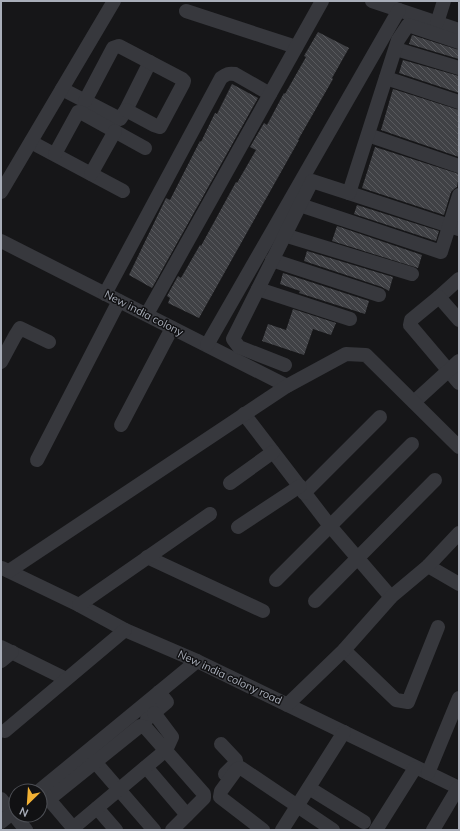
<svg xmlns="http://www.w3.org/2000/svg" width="460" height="831" font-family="Mulish,sans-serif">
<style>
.building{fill:url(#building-back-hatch)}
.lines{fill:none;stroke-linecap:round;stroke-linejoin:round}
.minor{stroke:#37383d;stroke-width:14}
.labels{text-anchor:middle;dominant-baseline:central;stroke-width:3;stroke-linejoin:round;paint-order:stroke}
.street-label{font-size:11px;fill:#a8adb8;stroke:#111113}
</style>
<defs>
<pattern id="building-back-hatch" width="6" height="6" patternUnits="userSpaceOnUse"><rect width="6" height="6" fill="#404145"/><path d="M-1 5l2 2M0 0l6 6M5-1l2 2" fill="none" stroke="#595a5e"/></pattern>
</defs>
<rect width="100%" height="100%" fill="#161618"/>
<!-- building -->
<g class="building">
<path d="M 318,32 L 349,48 L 332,78 L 333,79 L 298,140 L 299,140 L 199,318 L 168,303 L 170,298 L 167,296 L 178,276 L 181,278 L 200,245 L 201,246 L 236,182 L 237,183 L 256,150 L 250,147 L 264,123 L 267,125 L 284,93 L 285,94 L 306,57 L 304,56 Z"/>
<path d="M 412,35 L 459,50 L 459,59 L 409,44 Z"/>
<path d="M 403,60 L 459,76 L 459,93 L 399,73 Z"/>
<path d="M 232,84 L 258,98 L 152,288 L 129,275 L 166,198 L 170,200 L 200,141 L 201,142 L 215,113 L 217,114 Z"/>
<path d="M 393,89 L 459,110 L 459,157 L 381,130 Z"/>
<path d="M 375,147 L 459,174 L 457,187 L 454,189 L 451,192 L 444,215 L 362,188 Z"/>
<path d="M 357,205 L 439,231 L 436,241 L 354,214 Z"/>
<path d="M 337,226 L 422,255 L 418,268 L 332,241 Z"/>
<path d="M 307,251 L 393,277 L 389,291 L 382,287 L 304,261 Z"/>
<path d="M 283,273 L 369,301 L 365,314 L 299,293 L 300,291 L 280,284 Z"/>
<path d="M 293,309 L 336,323 L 331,335 L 313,329 L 304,355 L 262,341 L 268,324 L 286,330 Z"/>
</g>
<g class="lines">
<!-- minor -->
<g class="minor">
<path d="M 372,1 L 459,30"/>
<path d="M 186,11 L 296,47"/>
<path d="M 437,23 L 444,1"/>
<path d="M 396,49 L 459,68"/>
<path d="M 386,78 L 459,102"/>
<path d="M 62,89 L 120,119 L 126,110 L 150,62"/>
<path d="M 85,101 L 113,48 L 119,46 L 182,79 L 184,81 L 183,84 L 160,127 L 154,125 L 126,110"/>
<path d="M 368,135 L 459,166"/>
<path d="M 31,142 L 123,191"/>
<path d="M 55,154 L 78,112 L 80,112 L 145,148"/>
<path d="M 91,174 L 115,131"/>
<path d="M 1,192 L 114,1"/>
<path d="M 349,193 L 459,229"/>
<path d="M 300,205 L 441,252 L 459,195"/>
<path d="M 284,235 L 412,274"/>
<path d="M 1,241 L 287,386"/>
<path d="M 272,260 L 379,295"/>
<path d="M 258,289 L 350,319"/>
<path d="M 105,294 L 221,78 C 226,74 229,73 235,74 L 270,94"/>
<path d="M 439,297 L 459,279"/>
<path d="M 147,314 L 322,1"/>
<path d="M 459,320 L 439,297 L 411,320 L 410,325 L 459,383"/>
<path d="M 207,345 L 399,10"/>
<path d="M 1,362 L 15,336 L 20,328 L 49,342"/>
<path d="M 285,365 L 239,347 L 233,339 L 312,181 L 349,193 L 398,40 L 408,25 L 459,42"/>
<path d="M 414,402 L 459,361"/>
<path d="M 244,414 L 330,526 L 391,597"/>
<path d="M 121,425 L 172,328"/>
<path d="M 37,460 L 119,301"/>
<path d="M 230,483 L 273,452"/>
<path d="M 304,493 L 380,417"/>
<path d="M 238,527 L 300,486"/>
<path d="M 147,557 L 263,611"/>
<path d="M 428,566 L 459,584"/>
<path d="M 2,568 L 79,605 L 125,630 L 197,661 L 459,788"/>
<path d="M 9,571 L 287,386 L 346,354 L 366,355 L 459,447"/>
<path d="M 276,580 L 412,444"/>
<path d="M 315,601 L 435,480"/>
<path d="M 79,605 L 210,514"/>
<path d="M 1,647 L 66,679"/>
<path d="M 344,650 L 396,700 L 408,702 L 438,627"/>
<path d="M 1,661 L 12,652"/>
<path d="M 287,705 L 344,650 L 391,597 L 428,566 L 459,533"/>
<path d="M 147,719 L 167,702 L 159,692"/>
<path d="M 5,731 L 125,630"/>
<path d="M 221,744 L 236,760 L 236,763 L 225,774"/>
<path d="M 89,755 L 154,830"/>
<path d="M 146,767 L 187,815"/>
<path d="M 428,773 L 459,698"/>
<path d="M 309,788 L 364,822"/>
<path d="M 39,791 L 197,661"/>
<path d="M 1,799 L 26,830"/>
<path d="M 97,808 L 116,830"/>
<path d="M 1,822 L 16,810"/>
<path d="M 73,828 L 166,750 L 172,737 L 154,713"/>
<path d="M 75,830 L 52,803 L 51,799 L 53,796 L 140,726 L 145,727 L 204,794 L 204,798 L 172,830"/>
<path d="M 263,830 L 220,797 L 221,791 L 237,769 L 241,768 L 244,770 L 333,830"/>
<path d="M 282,830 L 344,732"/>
<path d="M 376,830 L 415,768"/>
<path d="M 433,830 L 458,788"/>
</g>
</g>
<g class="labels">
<!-- street labels -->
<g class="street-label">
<text transform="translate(144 313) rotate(27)">New india colony</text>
<text transform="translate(230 677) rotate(25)">New india colony road</text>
</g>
</g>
<!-- border -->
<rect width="460" height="831" fill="none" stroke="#a8adb8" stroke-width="4"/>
<!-- north arrow -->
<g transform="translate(28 803) rotate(205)"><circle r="19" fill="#111113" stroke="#4d4f55"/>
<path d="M0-3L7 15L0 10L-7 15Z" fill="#f2b134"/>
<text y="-6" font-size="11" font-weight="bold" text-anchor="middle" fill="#a8adb8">N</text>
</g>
</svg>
